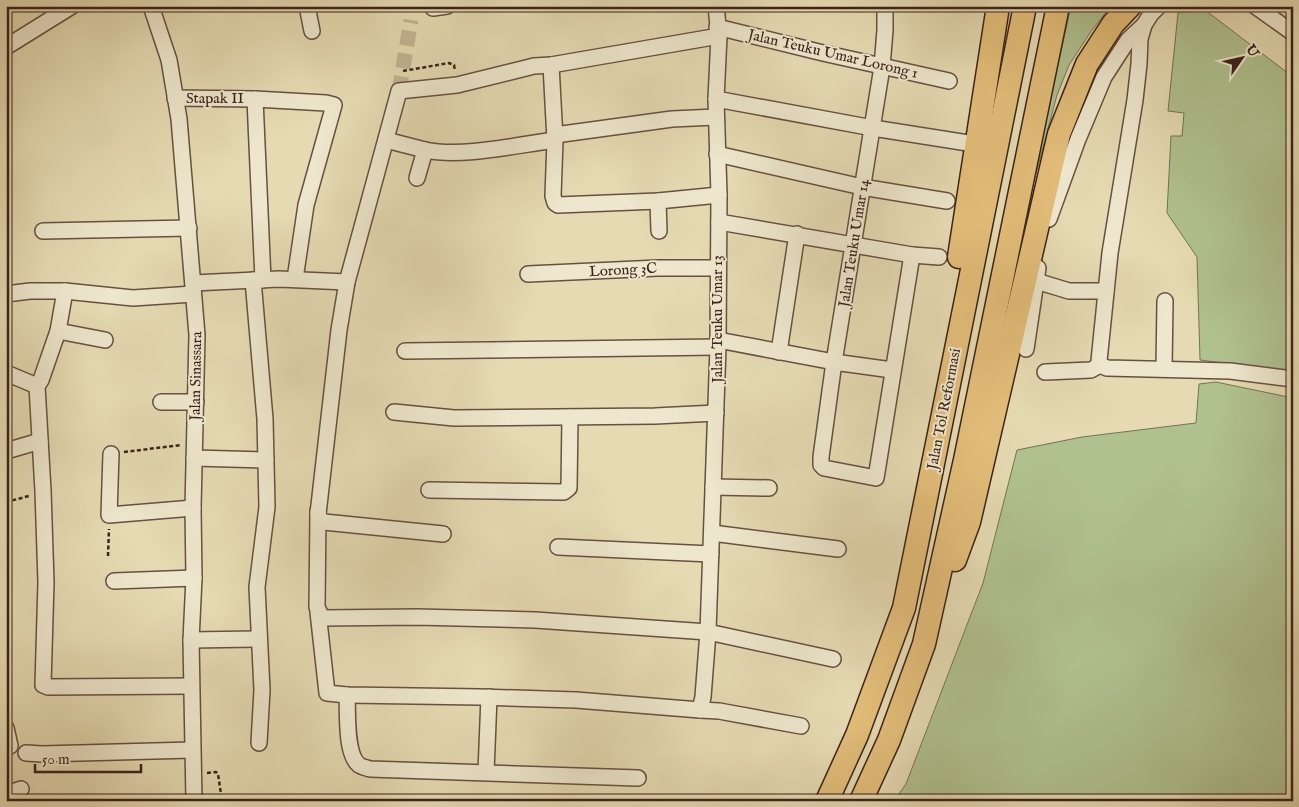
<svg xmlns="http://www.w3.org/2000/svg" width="1299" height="807" font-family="'IM FELL English',serif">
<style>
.green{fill:#b0c190;stroke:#767256}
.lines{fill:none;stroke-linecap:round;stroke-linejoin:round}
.minor-tunnel{stroke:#c3b594;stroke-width:15;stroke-dasharray:15 8;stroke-linecap:butt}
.minor-casing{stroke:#665141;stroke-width:18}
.highway-casing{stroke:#3b231b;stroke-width:25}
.path{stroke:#3b231b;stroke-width:2.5;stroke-dasharray:4 2.5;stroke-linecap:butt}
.minor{stroke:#eee7cd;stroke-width:15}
.highway{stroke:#e2bd79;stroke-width:22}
.labels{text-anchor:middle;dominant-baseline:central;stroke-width:4;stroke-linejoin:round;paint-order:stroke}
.street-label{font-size:15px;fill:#3b231b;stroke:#eee7cd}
</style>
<rect width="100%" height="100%" fill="#e5dab2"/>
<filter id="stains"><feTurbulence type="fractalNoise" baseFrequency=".004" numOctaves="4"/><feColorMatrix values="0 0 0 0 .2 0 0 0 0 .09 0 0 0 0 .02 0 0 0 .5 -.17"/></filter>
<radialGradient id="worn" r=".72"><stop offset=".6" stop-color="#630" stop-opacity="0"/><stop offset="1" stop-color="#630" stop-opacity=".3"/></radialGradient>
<!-- green -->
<g class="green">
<path d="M 1071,6 L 1111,6 L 1092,30 L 1069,65 L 1057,95 L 1023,222 Z"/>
<path d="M 1205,10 L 1293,77 L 1293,302 L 1288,308 L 1293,312 L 1293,372 L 1200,360 L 1197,257 L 1167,213 L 1171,136 L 1182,136 L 1184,113 L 1168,111 L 1178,13 Z"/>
<path d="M 1216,382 L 1293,398 L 1293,801 L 894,801 L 906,784 L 983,583 L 1017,450 L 1082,437 L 1196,423 L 1199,384 Z"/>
</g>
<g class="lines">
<!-- minor-tunnel -->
<path class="minor-tunnel" d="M 399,91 L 411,20"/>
<!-- minor casing -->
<g class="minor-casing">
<g id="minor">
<path d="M 151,6 L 169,60 L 179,119 L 197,335 L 193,508 L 194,578 L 191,640 L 194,801"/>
<path d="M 307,6 L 312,31"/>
<path d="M 716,6 L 719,36 L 716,99 L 719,195 L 718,347 L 708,632 L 833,659"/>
<path d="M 1255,6 L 1293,33"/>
<path d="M 433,8 L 447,6"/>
<path d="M 717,27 L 823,53 L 949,81"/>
<path d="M 6,47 L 72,6"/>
<path d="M 551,65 L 555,140 L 553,196 L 555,203 L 558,205 L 658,201 L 719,195"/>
<path d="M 175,98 L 255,99 L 326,103 L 334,105 L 306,205 L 295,279"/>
<path d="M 255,99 L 263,280"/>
<path d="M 716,99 L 873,128 L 968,143"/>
<path d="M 555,135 L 672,119 L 716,117"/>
<path d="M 386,140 L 425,150 L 417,178"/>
<path d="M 425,150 C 463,158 516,145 555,140"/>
<path d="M 717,154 L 862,187 L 947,201"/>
<path d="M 658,201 L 659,231"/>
<path d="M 1049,219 L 1078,139 L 1104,77 L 1128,40 L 1144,25"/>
<path d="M 719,222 L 912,255 L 876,478 L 824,468 L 821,465 L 821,457 L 834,362 L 892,370"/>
<path d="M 43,231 L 189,228"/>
<path d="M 912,255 L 939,257"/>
<path d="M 528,274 L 658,268 L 718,268"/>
<path d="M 253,280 L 265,419 L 267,507 L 257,587 L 262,690 L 259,743"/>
<path d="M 1036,281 L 1069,291 L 1106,291"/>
<path d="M 193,283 L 279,279 L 347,282"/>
<path d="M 65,291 L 58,331 L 41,380 L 37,386 L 43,491 L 46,582 L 43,685 L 48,687 L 191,686"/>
<path d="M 6,294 L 30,291 L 65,291 L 133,298 L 193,294"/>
<path d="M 58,331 L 105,340"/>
<path d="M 718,340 L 834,362 L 882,67 L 885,30 L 885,6"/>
<path d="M 1026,349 L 1038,268"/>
<path d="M 405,351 L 718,347"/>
<path d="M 779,352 L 797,234"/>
<path d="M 1100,365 L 1099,361 L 1110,253 L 1135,100 L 1139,64 L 1140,39 L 1144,25 L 1151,14 L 1159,6"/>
<path d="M 1100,365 L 1107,368 L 1230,371 L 1293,379"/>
<path d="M 1164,369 L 1165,301"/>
<path d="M 1045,372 L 1091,370 L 1100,365"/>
<path d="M 6,373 L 37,386"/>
<path d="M 161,402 L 196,402"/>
<path d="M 394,412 L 454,418 L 655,416 L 716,413"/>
<path d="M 6,451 L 40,441"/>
<path d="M 111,454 L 109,515 L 193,508"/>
<path d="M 194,458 L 266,460"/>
<path d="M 713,487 L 769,488"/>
<path d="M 429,490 L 564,492 L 569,488 L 570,417"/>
<path d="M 318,511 L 317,607 L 322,618 L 417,617 L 535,620 L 708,632 L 703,697 L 700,710 L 719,711 L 801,726"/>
<path d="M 712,533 L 838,549"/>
<path d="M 443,534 L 324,522 L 320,519 L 318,514 L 339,330 L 347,282 L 399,91 L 457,85 L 534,66 L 551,65 L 719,36"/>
<path d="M 558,547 L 711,554"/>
<path d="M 114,581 L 194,578"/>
<path d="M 318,612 L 327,693 L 347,695 L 480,697 L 576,700 L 700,710"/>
<path d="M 191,640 L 259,639"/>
<path d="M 347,695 C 348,712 345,754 359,765 C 362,767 367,768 370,769 L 638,778"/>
<path d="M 6,728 L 10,746 L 6,747"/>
<path d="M 26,753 L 42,754 L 192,750"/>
<path d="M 486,772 L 489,697"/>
<path d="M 6,794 L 21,789"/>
</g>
</g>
<!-- highway casing -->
<g class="highway-casing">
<g id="highway">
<path d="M 959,257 L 998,6"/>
<path d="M 955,560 L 969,522 L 1059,134 L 1087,64 L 1113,24 L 1130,6"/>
<path d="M 827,801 L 857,735 L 904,608 L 1025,6"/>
<path d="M 861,801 L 889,740 L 924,644 L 965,460 L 1058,6"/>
</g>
</g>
<!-- path -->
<g class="path">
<path d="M 403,71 L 449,63 L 454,65 L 455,71"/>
<path d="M 124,452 L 181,445"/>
<path d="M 6,502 L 29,496"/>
<path d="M 108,556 L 109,529"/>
<path d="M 207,773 L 216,772 L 218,774 L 222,801"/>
</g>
<!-- minor -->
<use href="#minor" class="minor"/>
<!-- highway -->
<use href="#highway" class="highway"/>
</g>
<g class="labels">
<!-- street labels -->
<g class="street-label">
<text transform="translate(833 54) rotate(13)">Jalan Teuku Umar Lorong 1</text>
<text x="215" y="98">Stapak II</text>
<text transform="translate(854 243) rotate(-81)">Jalan Teuku Umar 14</text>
<text transform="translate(623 270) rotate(-3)">Lorong 3C</text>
<text transform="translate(717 319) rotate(-90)">Jalan Teuku Umar 13</text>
<text transform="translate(196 376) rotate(-89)">Jalan Sinassara</text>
<text transform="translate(944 409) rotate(-79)">Jalan Tol Reformasi</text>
</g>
</g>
<!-- margin -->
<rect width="1299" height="807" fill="none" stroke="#e5dab2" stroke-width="25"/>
<rect x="8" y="8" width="1284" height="792" fill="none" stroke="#3b231b" stroke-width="2.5"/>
<rect x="12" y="12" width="1274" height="782" fill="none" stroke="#3b231b"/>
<!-- north arrow -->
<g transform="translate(1242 58) rotate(56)" stroke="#eee7cd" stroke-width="4" paint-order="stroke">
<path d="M0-4L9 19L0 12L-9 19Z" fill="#3b231b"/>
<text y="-8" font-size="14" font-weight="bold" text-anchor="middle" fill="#3b231b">U</text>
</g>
<!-- scale -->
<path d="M35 764v8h106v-8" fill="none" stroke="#3b231b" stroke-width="2.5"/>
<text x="42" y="764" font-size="15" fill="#3b231b" stroke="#eee7cd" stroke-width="4" paint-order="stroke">50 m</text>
<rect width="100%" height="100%" filter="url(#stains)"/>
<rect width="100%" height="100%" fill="url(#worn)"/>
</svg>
